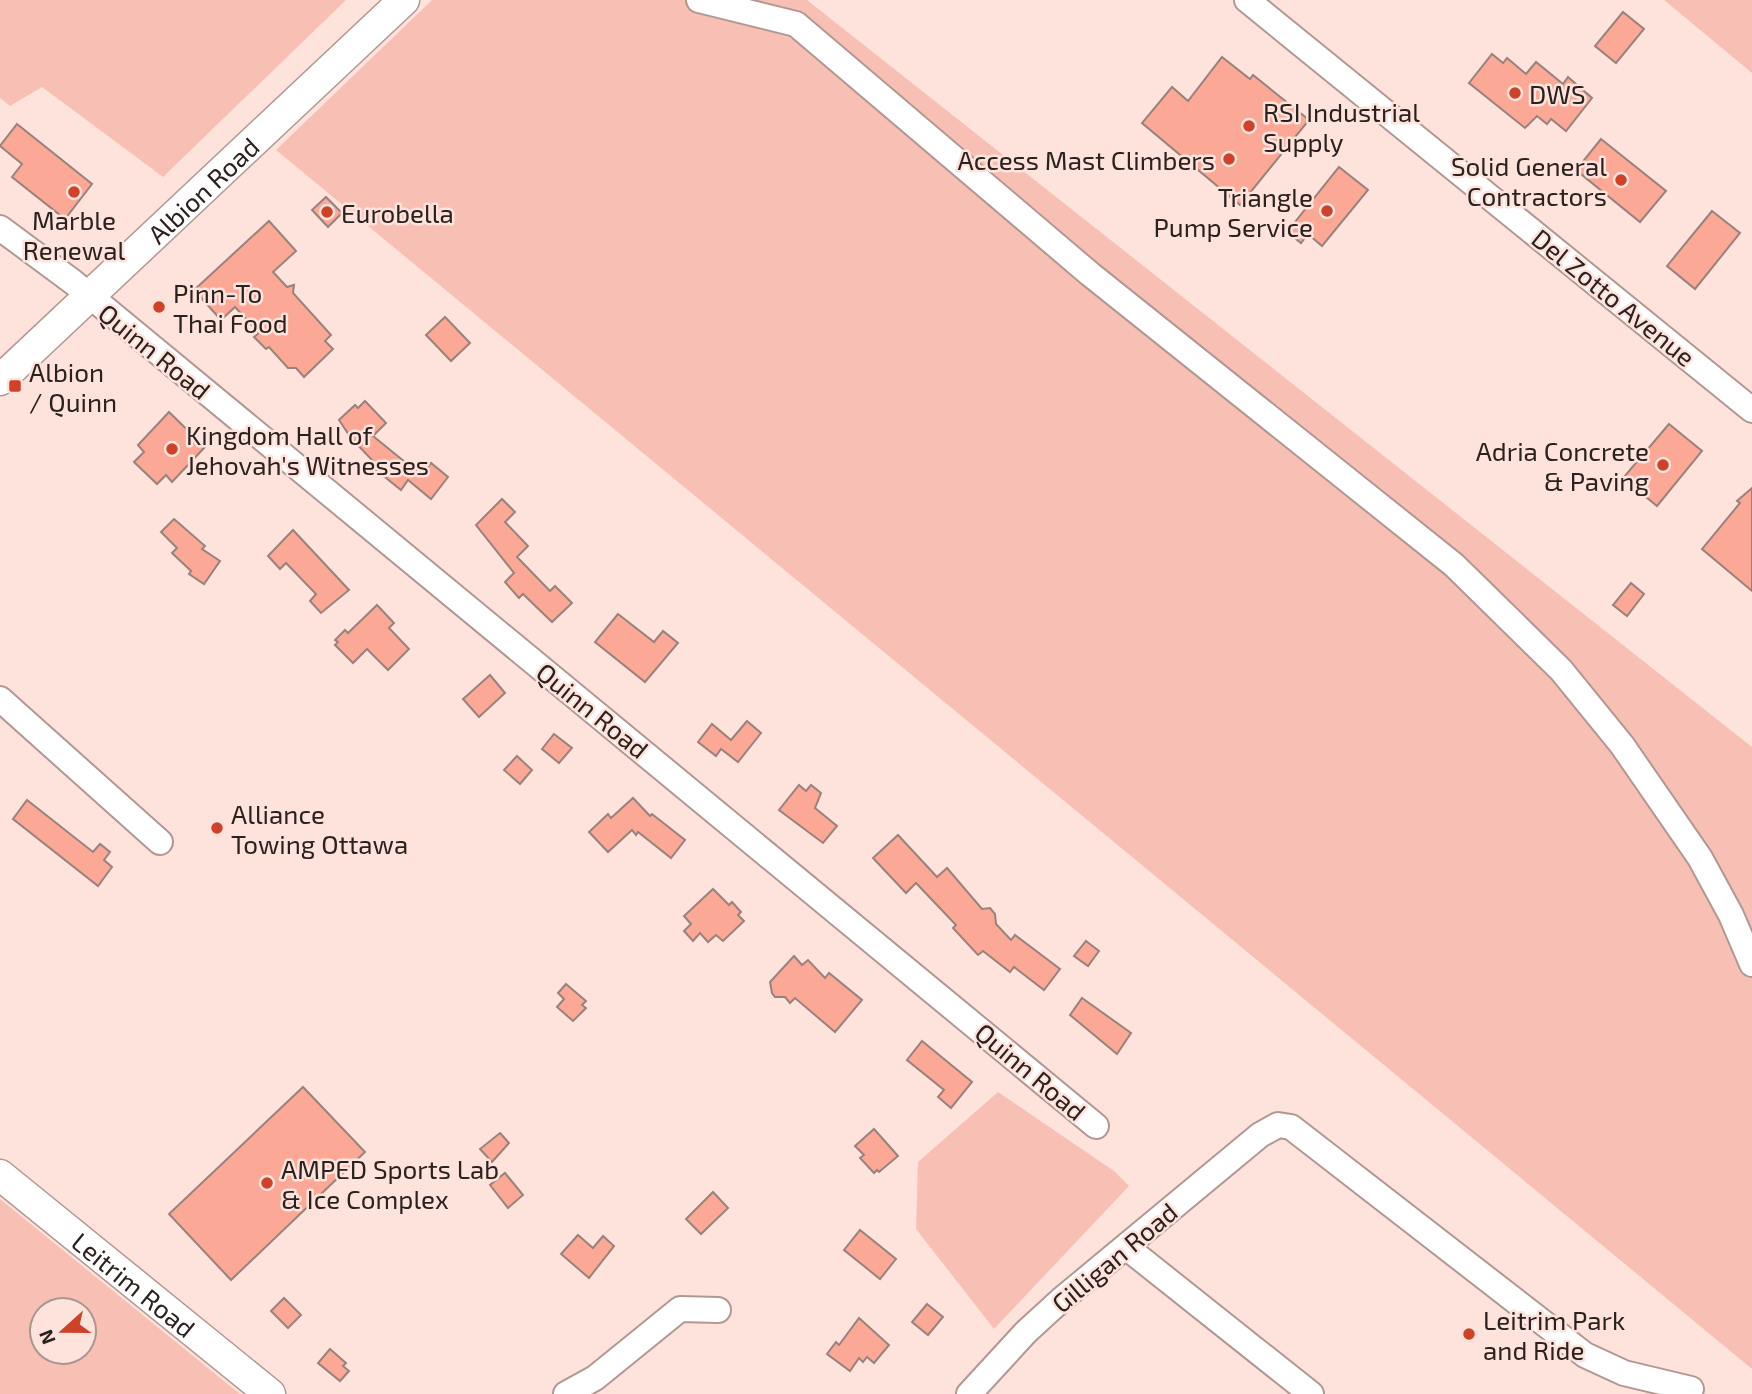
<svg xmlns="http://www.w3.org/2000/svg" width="1752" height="1394" font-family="'Exo 2',sans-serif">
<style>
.green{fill:#f8c0b4;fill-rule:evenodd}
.building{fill:#fca897;stroke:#9a827c;stroke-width:2}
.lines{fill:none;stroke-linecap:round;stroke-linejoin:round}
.minor-casing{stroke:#b29893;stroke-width:28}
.major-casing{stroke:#b29893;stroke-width:33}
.minor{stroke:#fff;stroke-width:24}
.major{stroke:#fff;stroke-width:30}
.poi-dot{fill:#ce422a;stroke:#fee3dd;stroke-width:2.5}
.labels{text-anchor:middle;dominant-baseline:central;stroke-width:5;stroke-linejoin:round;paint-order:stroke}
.poi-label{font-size:26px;fill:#2b211f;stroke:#fee3dd;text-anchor:start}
.street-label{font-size:26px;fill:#2b211f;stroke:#fee3dd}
</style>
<rect width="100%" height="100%" fill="#fee3dd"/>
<!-- green -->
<g class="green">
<path d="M 0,0 L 346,0 L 163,177 L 42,87 L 10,106 L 0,98 Z"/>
<path d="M 432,0 L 807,0 L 1752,747 L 1752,1369 L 276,150 Z"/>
<path d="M 1664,0 L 1752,0 L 1752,73 Z"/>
<path d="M 998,1092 L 1114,1171 L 1129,1186 L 994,1329 L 916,1229 L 918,1162 Z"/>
<path d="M 0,1199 L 240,1394 L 0,1394 ZM 42,1310 L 84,1310 L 84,1352 L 42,1352 Z"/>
</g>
<!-- building -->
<g class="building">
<path d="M 1623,12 L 1644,29 L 1616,63 L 1595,46 Z"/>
<path d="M 1492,54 L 1503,63 L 1507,58 L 1526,74 L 1536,62 L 1563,84 L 1568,77 L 1592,98 L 1566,131 L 1551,119 L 1547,124 L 1537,116 L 1525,128 L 1469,83 Z"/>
<path d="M 1222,57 L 1250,79 L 1253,75 L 1309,120 L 1240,205 L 1142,123 L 1172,87 L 1188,101 Z"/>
<path d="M 17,124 L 92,184 L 65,219 L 12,177 L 22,164 L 0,146 Z"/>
<path d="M 1601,139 L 1666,191 L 1640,222 L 1576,170 Z"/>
<path d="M 1339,167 L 1368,190 L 1322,246 L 1308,234 L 1301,243 L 1287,232 Z"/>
<path d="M 326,197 L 342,213 L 328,227 L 312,210 Z"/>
<path d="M 1712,211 L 1740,233 L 1695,289 L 1667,266 Z"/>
<path d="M 269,221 L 296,251 L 273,272 L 287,287 L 294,285 L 293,293 L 331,335 L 325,341 L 333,349 L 304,377 L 296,368 L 288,368 L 269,347 L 266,349 L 254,337 L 259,333 L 235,307 L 221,320 L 194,290 Z"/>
<path d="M 445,317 L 470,343 L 451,361 L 426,335 Z"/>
<path d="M 365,401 L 386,423 L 373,436 L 421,475 L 431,463 L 448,477 L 431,499 L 408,480 L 401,490 L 370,465 L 373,461 L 351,438 L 339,420 L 355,405 L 358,408 Z"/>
<path d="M 169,412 L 205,447 L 172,482 L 166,475 L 157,484 L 134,462 L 144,452 L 138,445 Z"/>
<path d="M 1669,424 L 1702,451 L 1657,506 L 1623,478 Z"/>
<path d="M 1752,488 L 1752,591 L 1702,549 L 1740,503 L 1737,501 Z"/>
<path d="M 502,499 L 515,512 L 505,522 L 528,546 L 517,557 L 550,591 L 555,586 L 572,603 L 552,622 L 523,594 L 519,598 L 505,582 L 514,573 L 476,525 Z"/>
<path d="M 174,519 L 205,546 L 202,549 L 220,561 L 204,584 L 189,574 L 191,571 L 172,553 L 177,548 L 161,532 Z"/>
<path d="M 293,530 L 349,590 L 321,613 L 310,601 L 316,594 L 286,563 L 280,569 L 268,556 Z"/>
<path d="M 1631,583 L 1644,594 L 1627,616 L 1613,605 Z"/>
<path d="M 377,605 L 394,623 L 389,628 L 409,649 L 388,670 L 367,649 L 353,663 L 335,645 L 338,642 L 335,640 L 345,630 L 348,633 Z"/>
<path d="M 618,614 L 654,642 L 663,631 L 678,643 L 645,682 L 595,642 Z"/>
<path d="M 490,675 L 505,693 L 479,717 L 463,699 Z"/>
<path d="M 747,721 L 761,733 L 738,762 L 721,749 L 716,756 L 698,742 L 712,724 L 731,740 Z"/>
<path d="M 554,734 L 572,748 L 559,763 L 542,749 Z"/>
<path d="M 517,756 L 532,770 L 520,784 L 504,770 Z"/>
<path d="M 799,785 L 806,791 L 811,785 L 821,793 L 815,808 L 837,826 L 823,843 L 779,810 Z"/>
<path d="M 633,798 L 650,816 L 652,814 L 685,840 L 671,858 L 638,832 L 636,835 L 632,830 L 608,852 L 589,832 L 608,814 L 611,818 Z"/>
<path d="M 27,800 L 93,852 L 100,844 L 110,852 L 104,860 L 112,867 L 98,886 L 13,819 Z"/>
<path d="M 898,835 L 937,877 L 947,868 L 982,909 L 990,908 L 995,914 L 996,924 L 1011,940 L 1015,935 L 1060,969 L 1044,990 L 1014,967 L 1010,972 L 983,951 L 978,955 L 953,928 L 956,925 L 916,883 L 906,893 L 873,858 Z"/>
<path d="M 713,889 L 729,905 L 732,902 L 741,912 L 738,915 L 744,921 L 723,941 L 716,935 L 708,942 L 700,933 L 693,941 L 684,931 L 691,924 L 684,916 Z"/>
<path d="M 1086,941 L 1099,951 L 1088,966 L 1074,956 Z"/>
<path d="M 794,956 L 802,965 L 808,960 L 825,978 L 829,973 L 862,1000 L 835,1032 L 795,998 L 790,1003 L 785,997 L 775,997 L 772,993 L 770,982 Z"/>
<path d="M 566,984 L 586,1001 L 582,1005 L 586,1008 L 573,1021 L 557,1007 L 564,999 L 558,993 Z"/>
<path d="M 1082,998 L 1131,1033 L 1117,1054 L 1070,1015 Z"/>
<path d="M 922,1041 L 972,1082 L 951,1108 L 938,1097 L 944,1090 L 907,1060 Z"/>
<path d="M 303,1087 L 365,1152 L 231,1280 L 169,1214 Z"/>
<path d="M 874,1129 L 898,1156 L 879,1172 L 877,1170 L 874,1173 L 860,1158 L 864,1155 L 855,1146 Z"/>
<path d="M 500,1133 L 509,1143 L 492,1162 L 480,1149 Z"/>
<path d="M 505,1173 L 523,1195 L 508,1208 L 490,1185 Z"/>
<path d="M 713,1192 L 728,1208 L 701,1234 L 686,1219 Z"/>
<path d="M 860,1230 L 896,1259 L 880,1279 L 844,1250 Z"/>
<path d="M 578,1235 L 593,1248 L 603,1236 L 614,1246 L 589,1278 L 561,1254 Z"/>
<path d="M 284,1298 L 301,1315 L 288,1328 L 271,1311 Z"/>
<path d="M 927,1304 L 943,1317 L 928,1335 L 912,1322 Z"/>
<path d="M 859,1318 L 889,1345 L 874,1363 L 867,1357 L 863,1362 L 859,1358 L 850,1371 L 827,1354 L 836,1342 L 839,1345 Z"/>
<path d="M 330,1349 L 346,1363 L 343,1366 L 349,1371 L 340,1381 L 318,1363 Z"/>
</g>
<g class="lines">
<!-- minor casing -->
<g class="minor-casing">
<g id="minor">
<path d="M 699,0 L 796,24 L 1090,274 L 1454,565 L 1561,670 L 1622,745 L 1700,858 L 1731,915 L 1752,964"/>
<path d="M 1247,0 L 1752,410"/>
<path d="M 0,228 L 73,282 L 1096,1126"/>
<path d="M 0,699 L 160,842"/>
<path d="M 1126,1247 L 1311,1394"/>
<path d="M 566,1394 L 595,1378 L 680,1309 L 718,1310"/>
<path d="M 969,1394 L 1026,1332 L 1061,1300 L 1260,1135 L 1278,1125 L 1291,1127 L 1585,1355 L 1624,1373 L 1691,1389"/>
</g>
</g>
<!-- major casing -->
<g class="major-casing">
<g id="major">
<path id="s1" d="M 0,380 L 404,0"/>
<path id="s2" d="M 0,1175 L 270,1394"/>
</g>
</g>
<!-- minor -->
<use href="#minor" class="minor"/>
<!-- major -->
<use href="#major" class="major"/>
</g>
<!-- markers -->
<g class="poi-dot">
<circle cx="1515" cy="93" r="7"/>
<circle cx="1249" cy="126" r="7"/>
<circle cx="1229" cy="159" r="7"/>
<circle cx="1621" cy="180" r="7"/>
<circle cx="74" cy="192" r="7"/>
<circle cx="1327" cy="211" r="7"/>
<circle cx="327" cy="212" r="7"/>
<circle cx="159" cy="307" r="7"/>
<rect x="8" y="379" width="14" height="14" rx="3.5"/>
<circle cx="172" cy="449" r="7"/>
<circle cx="1663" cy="465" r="7"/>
<circle cx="217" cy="828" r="7"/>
<circle cx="267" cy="1183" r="7"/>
<circle cx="1469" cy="1334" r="7"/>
</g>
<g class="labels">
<!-- poi labels -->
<g class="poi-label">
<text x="1529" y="93">DWS</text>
<text x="1263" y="111">RSI Industrial<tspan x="1263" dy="30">Supply</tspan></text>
<text x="1215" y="159" text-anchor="end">Access Mast Climbers</text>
<text x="1607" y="165" text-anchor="end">Solid General<tspan x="1607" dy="30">Contractors</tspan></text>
<text x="1313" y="196" text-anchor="end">Triangle<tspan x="1313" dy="30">Pump Service</tspan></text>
<text x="341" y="212">Eurobella</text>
<text x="74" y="219" text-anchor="middle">Marble<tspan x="74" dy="30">Renewal</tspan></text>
<text x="173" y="292">Pinn-To<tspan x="173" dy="30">Thai Food</tspan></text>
<text x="29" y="371">Albion<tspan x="29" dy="30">/ Quinn</tspan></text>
<text x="186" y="434">Kingdom Hall of<tspan x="186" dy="30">Jehovah's Witnesses</tspan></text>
<text x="1649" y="450" text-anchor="end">Adria Concrete<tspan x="1649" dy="30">&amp; Paving</tspan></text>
<text x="231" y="813">Alliance<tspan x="231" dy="30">Towing Ottawa</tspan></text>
<text x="281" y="1168">AMPED Sports Lab<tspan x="281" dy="30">&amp; Ice Complex</tspan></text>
<text x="1483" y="1319">Leitrim Park<tspan x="1483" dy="30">and Ride</tspan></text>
</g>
<!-- street labels -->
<g class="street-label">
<text stroke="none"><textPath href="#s1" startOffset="278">Albion Road</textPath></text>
<text transform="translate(1614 297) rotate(39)">Del Zotto Avenue</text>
<text transform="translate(155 351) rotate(39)">Quinn Road</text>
<text transform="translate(593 710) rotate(39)">Quinn Road</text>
<text transform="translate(1031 1071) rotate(40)">Quinn Road</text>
<text transform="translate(1114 1257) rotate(-40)">Gilligan Road</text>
<text stroke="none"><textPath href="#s2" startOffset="173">Leitrim Road</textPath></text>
</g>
</g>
<!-- north arrow -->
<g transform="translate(63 1331) rotate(249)"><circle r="33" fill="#fee3dd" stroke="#aa9591" stroke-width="2"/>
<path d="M0-5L12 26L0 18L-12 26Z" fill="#ce422a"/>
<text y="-10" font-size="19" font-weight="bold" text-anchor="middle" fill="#2b211f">N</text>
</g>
</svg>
